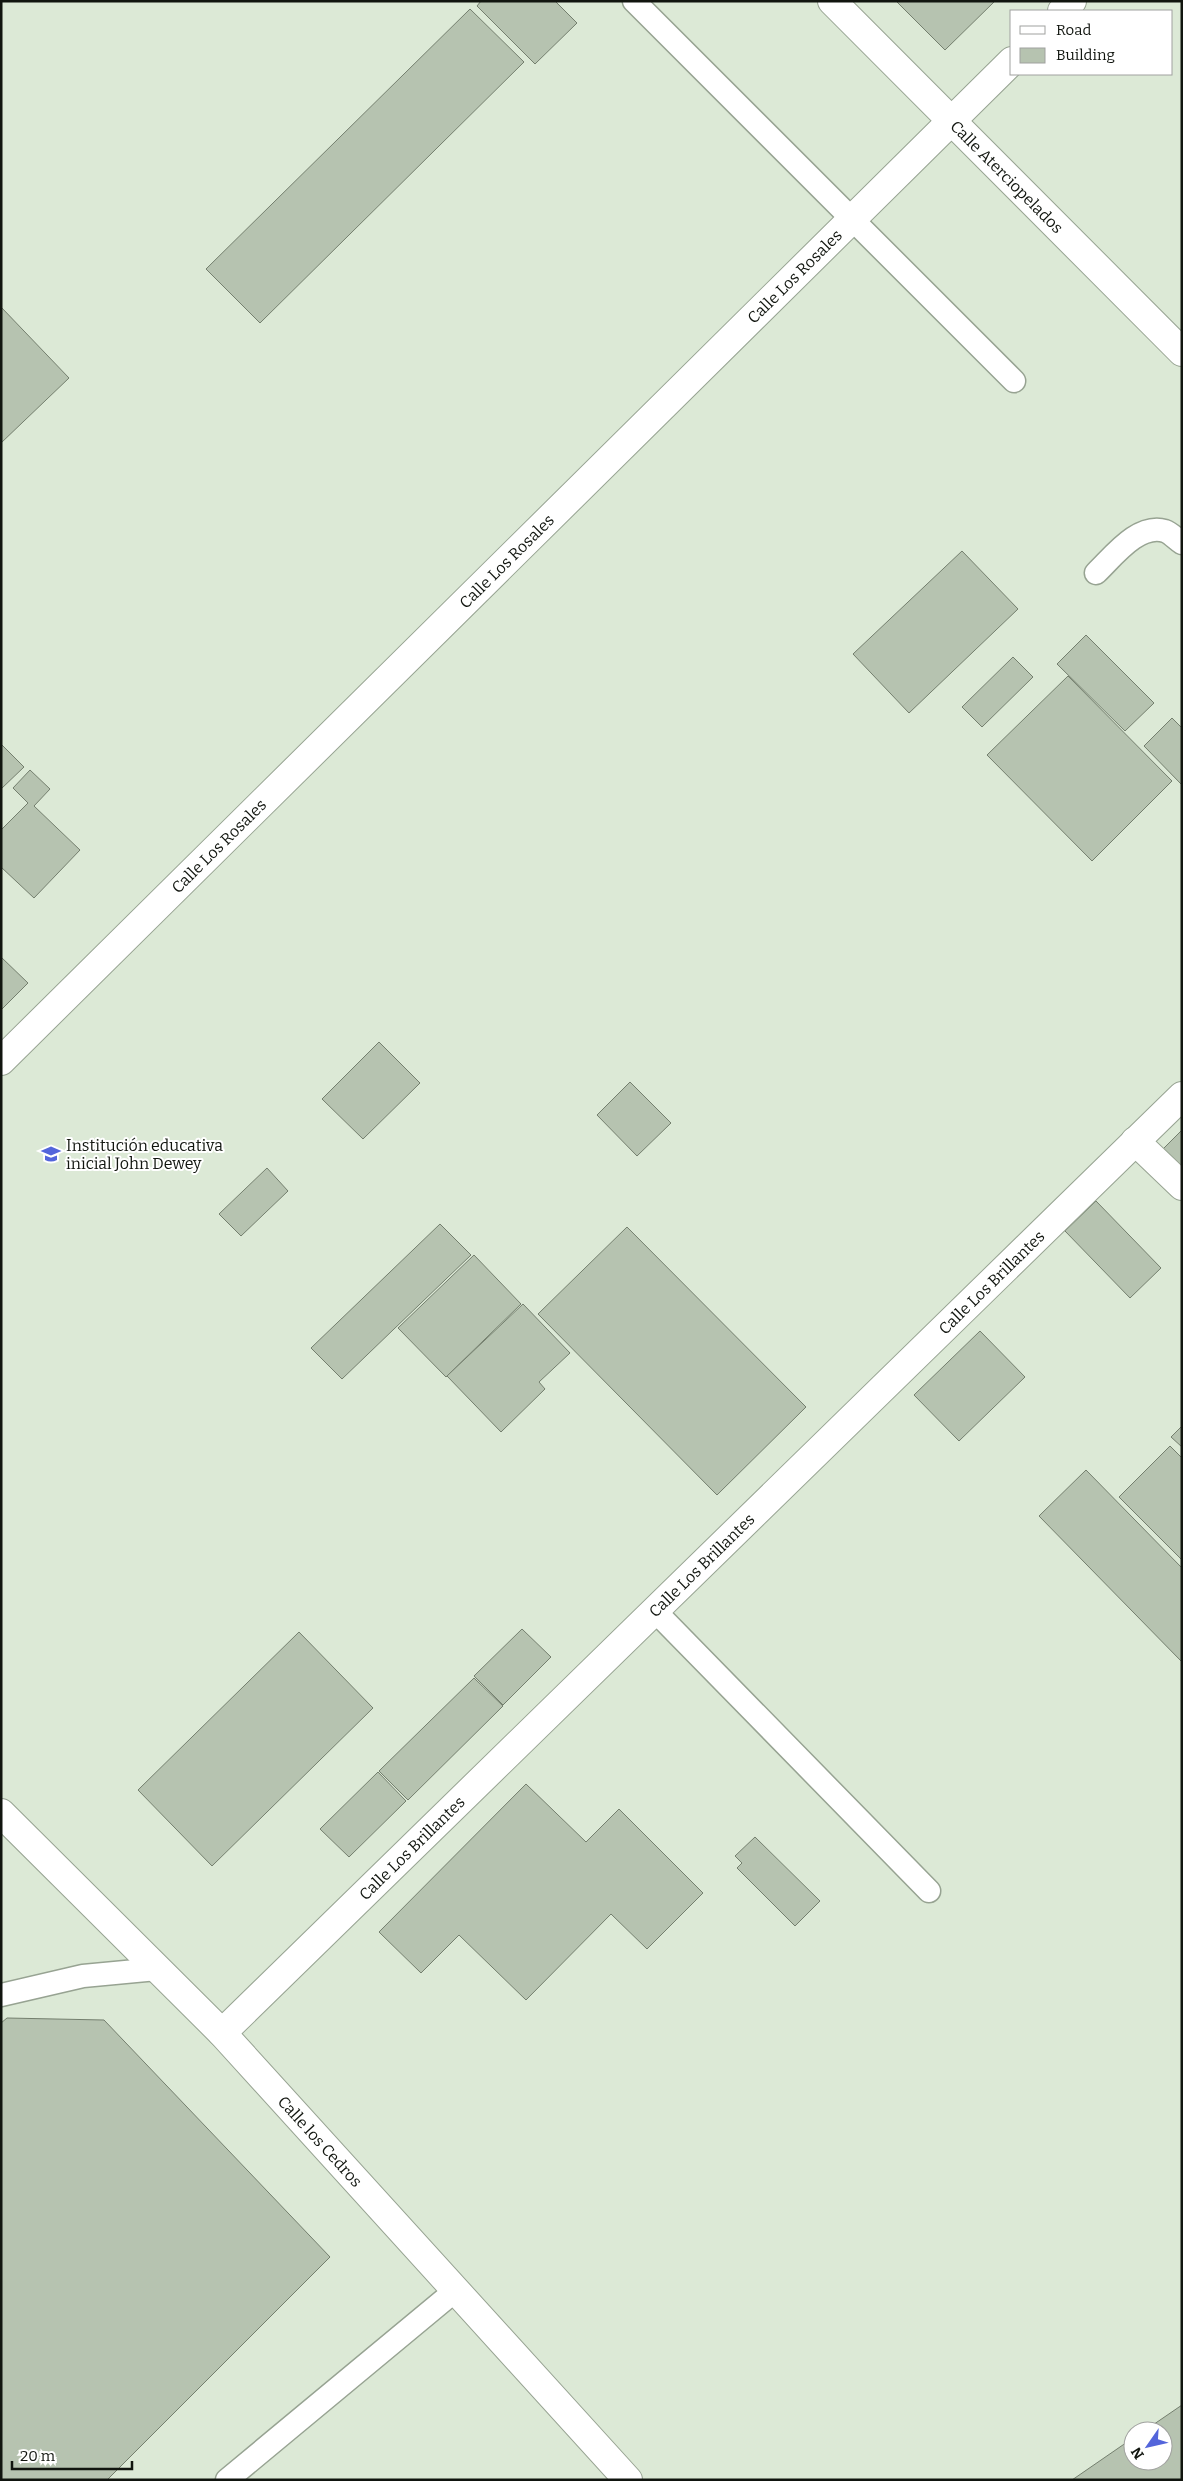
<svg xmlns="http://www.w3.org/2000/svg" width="1183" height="2481" font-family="Bitter,serif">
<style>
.building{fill:#b6c3b0;stroke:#747f6e}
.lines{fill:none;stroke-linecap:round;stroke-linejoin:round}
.service-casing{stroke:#97a392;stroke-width:25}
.minor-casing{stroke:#97a392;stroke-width:30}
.service{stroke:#fff;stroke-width:22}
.minor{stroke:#fff;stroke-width:28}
.labels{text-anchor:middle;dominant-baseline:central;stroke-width:4;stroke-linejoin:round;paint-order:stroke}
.street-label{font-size:16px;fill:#11150f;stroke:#fff}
.poi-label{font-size:16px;fill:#11150f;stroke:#fff;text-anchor:start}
</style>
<rect width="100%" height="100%" fill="#dce9d6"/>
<!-- building -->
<g class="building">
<path d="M 481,1 L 555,1 L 577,23 L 535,64 L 477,6 Z"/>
<path d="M 896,1 L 995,1 L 945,50 Z"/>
<path d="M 470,9 L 524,62 L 260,323 L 206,269 Z"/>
<path d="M 1,307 L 69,378 L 1,443 Z"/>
<path d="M 962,551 L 1018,609 L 909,713 L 853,654 Z"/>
<path d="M 1086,635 L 1154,703 L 1125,731 L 1057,664 Z"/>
<path d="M 1013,657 L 1033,677 L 982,727 L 962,707 Z"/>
<path d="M 1068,676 L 1172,781 L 1092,861 L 987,755 Z"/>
<path d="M 1172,718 L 1182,728 L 1182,785 L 1144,746 Z"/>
<path d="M 1,744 L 24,767 L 1,789 Z"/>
<path d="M 30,770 L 50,789 L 34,806 L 80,850 L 34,898 L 1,867 L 1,830 L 28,803 L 13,788 Z"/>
<path d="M 1,957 L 28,983 L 1,1010 Z"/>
<path d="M 379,1042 L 420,1083 L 363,1139 L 322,1099 Z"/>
<path d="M 630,1082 L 671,1123 L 637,1156 L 597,1115 Z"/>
<path d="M 1182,1130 L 1182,1168 L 1163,1149 Z"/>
<path d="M 267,1168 L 288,1191 L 241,1236 L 219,1214 Z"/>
<path d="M 1096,1201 L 1161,1268 L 1130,1298 L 1065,1231 Z"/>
<path d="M 440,1224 L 471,1255 L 342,1379 L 311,1348 Z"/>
<path d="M 627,1227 L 806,1407 L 717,1495 L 538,1314 Z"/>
<path d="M 474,1255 L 521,1304 L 446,1377 L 398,1328 Z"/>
<path d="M 523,1304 L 570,1353 L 539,1382 L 545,1389 L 501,1432 L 447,1376 Z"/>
<path d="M 980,1331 L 1025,1377 L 959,1441 L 914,1395 Z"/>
<path d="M 1182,1426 L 1182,1447 L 1171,1437 Z"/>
<path d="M 1170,1446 L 1182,1458 L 1182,1560 L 1119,1497 Z"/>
<path d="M 1086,1470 L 1182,1568 L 1182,1662 L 1039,1516 Z"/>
<path d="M 522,1629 L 551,1657 L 503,1705 L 474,1676 Z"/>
<path d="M 299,1632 L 373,1708 L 212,1866 L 138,1790 Z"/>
<path d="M 474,1678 L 503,1706 L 408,1800 L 379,1771 Z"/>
<path d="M 378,1772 L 406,1801 L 349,1857 L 320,1829 Z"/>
<path d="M 526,1784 L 586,1842 L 619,1809 L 703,1893 L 647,1949 L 611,1914 L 526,2000 L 459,1935 L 421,1973 L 379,1932 Z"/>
<path d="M 755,1837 L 820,1901 L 795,1926 L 737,1868 L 742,1863 L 735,1856 Z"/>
<path d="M 7,2018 L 104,2020 L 330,2257 L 107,2480 L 1,2480 L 1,2023 Z"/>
<path d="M 1182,2405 L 1182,2480 L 1072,2480 L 1133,2438 L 1133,2461 L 1163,2461 L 1163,2431 L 1144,2431 Z"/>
</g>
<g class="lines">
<!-- service casing -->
<g class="service-casing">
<g id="service">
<path d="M 634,1 L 1014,381"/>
<path d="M 1096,573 C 1113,557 1138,523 1165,531 C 1171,533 1177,540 1182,543"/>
<path d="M 655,1611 L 929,1891"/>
<path d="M 1,1995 L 83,1976 L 157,1969"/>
<path d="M 227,2480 L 456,2290"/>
</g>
</g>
<!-- minor casing -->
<g class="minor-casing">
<g id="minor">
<path id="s1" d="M 832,1 L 1182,352"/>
<path d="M 1062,11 L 1072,1"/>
<path id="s2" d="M 1,1061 L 1012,61"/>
<path d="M 1135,1141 L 1182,1186"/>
<path id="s3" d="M 1,1813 L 222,2033 L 628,2480"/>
<path id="s4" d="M 222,2033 L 1182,1096"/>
</g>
</g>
<!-- service -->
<use href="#service" class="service"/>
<!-- minor -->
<use href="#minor" class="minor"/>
</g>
<!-- icons -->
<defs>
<g id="school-bare" transform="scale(1.5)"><path d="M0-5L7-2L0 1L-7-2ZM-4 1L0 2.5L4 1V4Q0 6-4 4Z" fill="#5365db" stroke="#fff" stroke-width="2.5" paint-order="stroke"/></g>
</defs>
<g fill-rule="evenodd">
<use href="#school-bare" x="51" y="1154"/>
</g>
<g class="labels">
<!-- street labels -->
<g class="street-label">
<text stroke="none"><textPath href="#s1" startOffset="248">Calle Aterciopelados</textPath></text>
<text stroke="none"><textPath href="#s2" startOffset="1116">Calle Los Rosales</textPath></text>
<text stroke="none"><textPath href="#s2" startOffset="711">Calle Los Rosales</textPath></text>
<text stroke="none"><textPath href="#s2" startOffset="306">Calle Los Rosales</textPath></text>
<text stroke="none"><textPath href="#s4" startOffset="1075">Calle Los Brillantes</textPath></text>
<text stroke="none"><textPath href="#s4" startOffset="670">Calle Los Brillantes</textPath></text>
<text stroke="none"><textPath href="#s4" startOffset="265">Calle Los Brillantes</textPath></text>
<text stroke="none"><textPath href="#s3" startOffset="458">Calle los Cedros</textPath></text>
</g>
<!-- poi labels -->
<g class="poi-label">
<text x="66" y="1145">Institución educativa<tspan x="66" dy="18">inicial John Dewey</tspan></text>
</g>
</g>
<!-- border -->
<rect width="1183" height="2481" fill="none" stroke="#11150f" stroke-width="5"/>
<!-- legend -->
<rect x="1010" y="10" width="162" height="65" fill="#ffffff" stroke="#a0a19f"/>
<rect x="1020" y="26" width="25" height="8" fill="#ffffff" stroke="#a0a19f"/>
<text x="1056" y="35" font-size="15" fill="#11150f">Road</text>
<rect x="1020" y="48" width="25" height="15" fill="#b6c3b0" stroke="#a0a19f"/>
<text x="1056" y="60" font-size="15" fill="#11150f">Building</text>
<!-- north arrow -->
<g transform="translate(1148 2446) rotate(236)"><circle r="24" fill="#ffffff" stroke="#a0a19f"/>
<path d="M0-4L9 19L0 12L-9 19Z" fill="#5365db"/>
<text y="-8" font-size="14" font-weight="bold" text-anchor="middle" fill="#11150f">N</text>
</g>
<!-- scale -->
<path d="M12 2461v8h120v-8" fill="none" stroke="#11150f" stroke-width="2.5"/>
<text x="20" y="2461" font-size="15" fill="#11150f" stroke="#ffffff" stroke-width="4" paint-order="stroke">20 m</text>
</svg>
